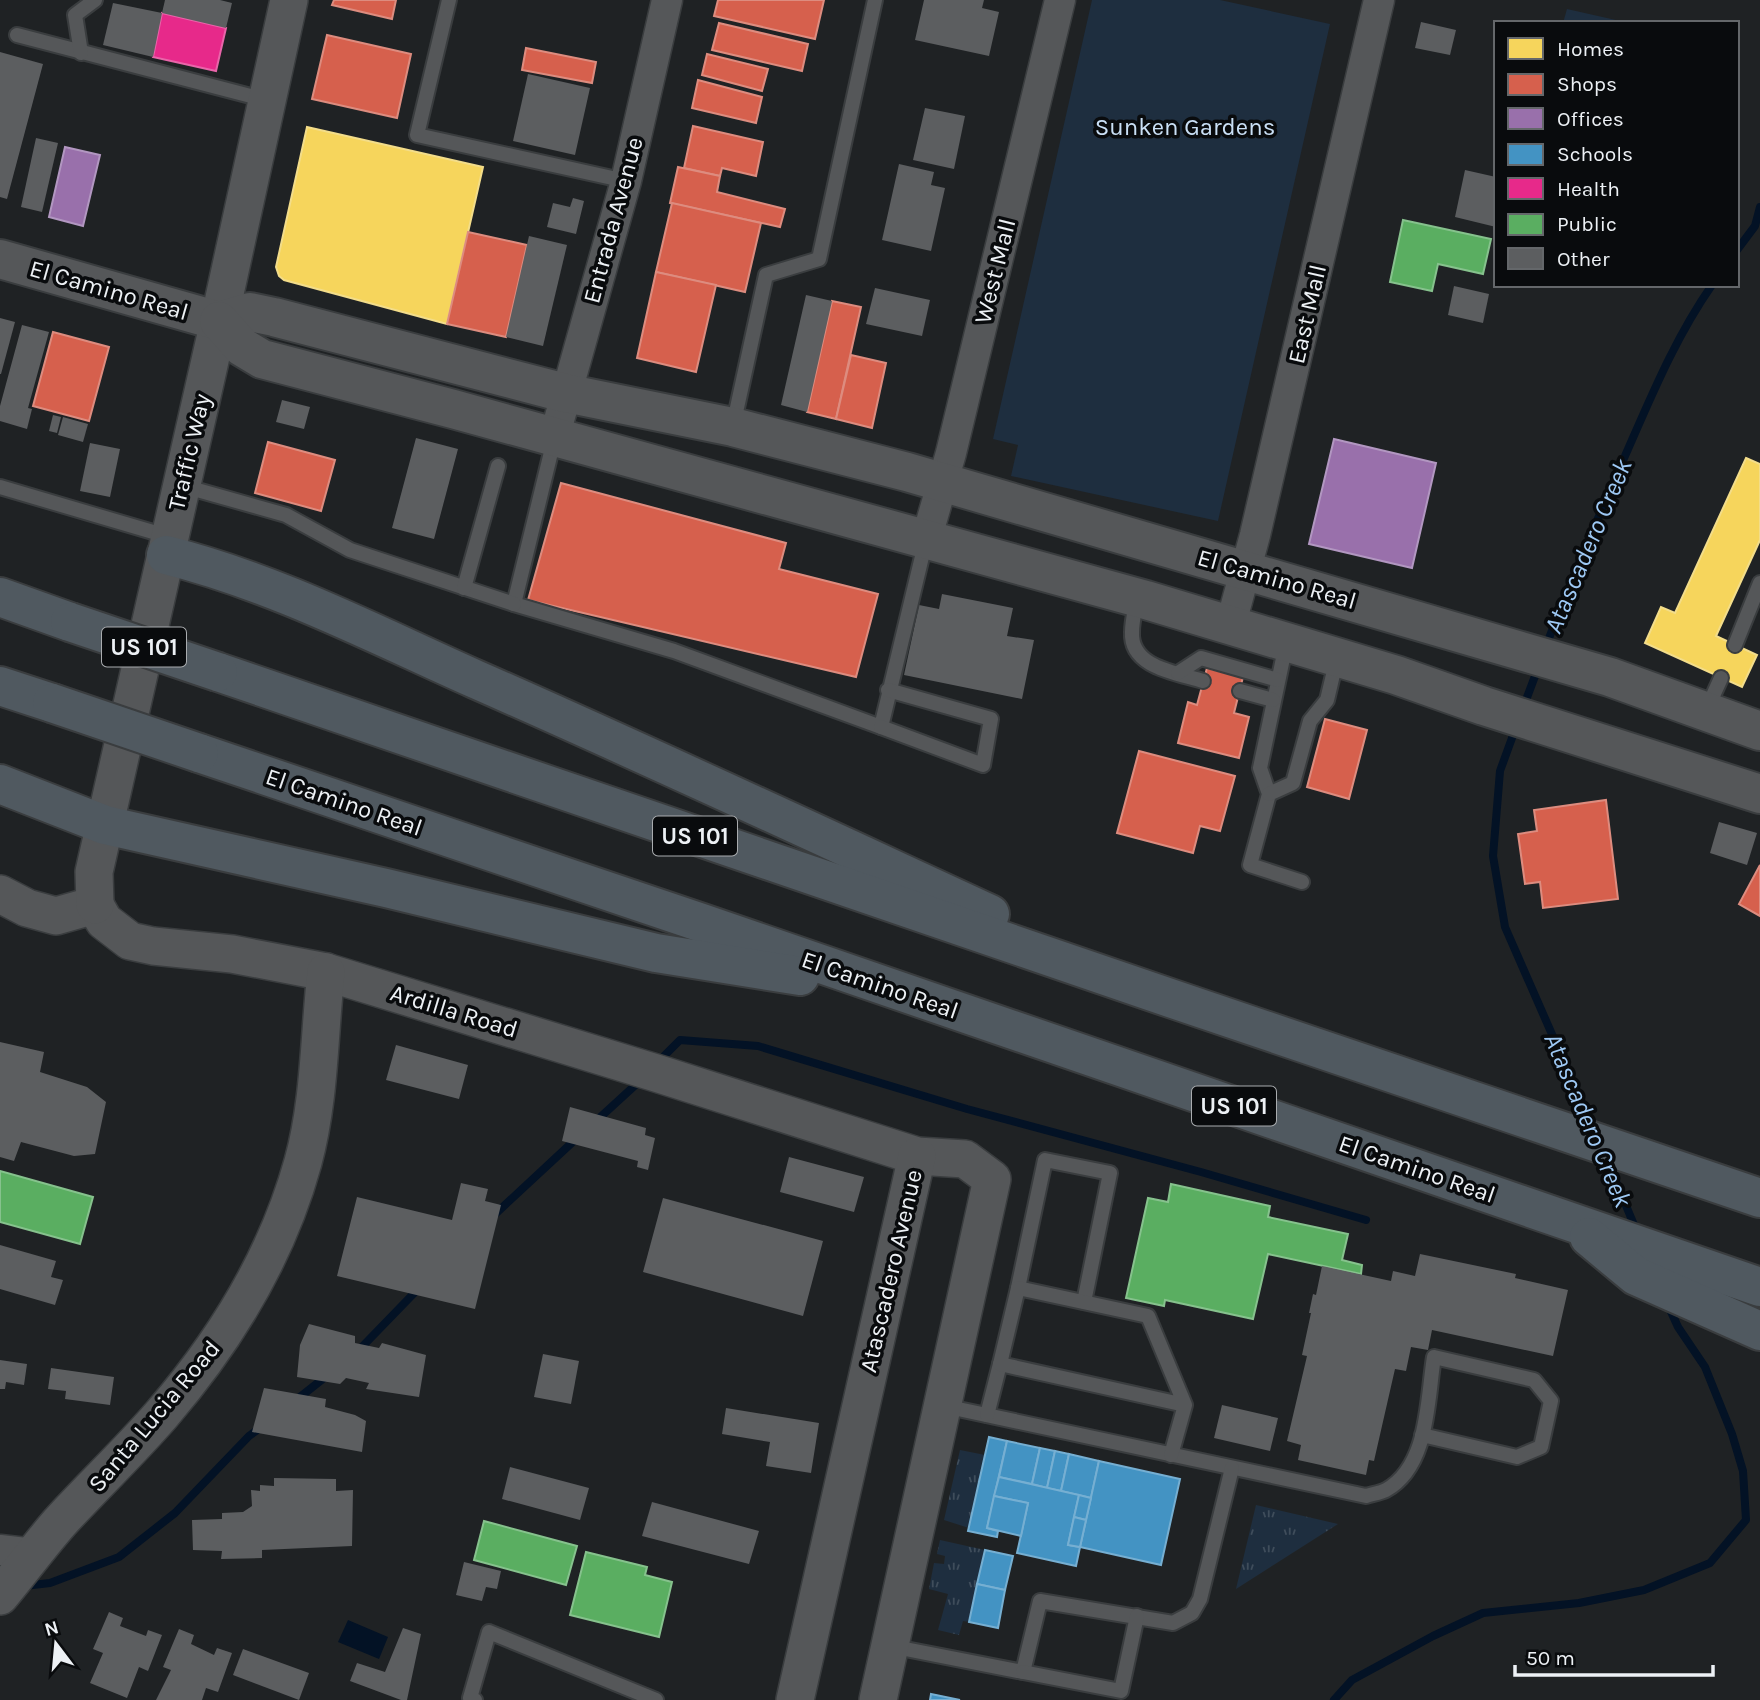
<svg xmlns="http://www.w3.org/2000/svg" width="1760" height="1700" font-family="Karla,sans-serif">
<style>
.grass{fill:url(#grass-tufts)}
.green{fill:#1e2e3f}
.water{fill:#031225}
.homes{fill:#f6d55c;stroke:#f3dd8a;stroke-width:2}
.shops{fill:#d6604d;stroke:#dd8c7f;stroke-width:2}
.offices{fill:#9970ab;stroke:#b297c1;stroke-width:2}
.schools{fill:#4393c3;stroke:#76afd2;stroke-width:2}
.health{fill:#e7298a;stroke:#e965aa;stroke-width:2}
.public{fill:#5aae61;stroke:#86c28d;stroke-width:2}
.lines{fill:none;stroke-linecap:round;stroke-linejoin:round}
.stream{stroke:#031225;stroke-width:8}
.building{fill:#5c5e60}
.service-casing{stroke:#3a3d3f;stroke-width:18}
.minor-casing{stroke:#3a3d3f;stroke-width:33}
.tertiary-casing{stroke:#3a3d3f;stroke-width:40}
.secondary-casing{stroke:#3a3d3f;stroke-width:42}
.motorway-casing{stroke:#3a3d3f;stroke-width:42}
.service{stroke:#555759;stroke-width:14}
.minor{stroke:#555759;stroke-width:30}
.tertiary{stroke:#555759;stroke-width:37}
.secondary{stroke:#555759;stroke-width:38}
.motorway{stroke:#505960;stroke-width:38}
.motorway-bridge-casing{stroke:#3a3d3f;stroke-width:42;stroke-linecap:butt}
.motorway-bridge{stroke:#505960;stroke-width:38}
.labels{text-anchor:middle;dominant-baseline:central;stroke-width:7;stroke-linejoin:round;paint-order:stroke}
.shield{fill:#090b0d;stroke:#a9acaf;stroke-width:2}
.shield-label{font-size:23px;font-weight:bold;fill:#edf1f5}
.park-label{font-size:24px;fill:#cae0f6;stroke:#090b0d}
.street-label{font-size:24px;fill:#edf1f5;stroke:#090b0d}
.water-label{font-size:26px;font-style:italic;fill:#9ec9f5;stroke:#090b0d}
</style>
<defs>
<pattern id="grass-tufts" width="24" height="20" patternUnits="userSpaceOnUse" patternTransform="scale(1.75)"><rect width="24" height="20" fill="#1e2e3f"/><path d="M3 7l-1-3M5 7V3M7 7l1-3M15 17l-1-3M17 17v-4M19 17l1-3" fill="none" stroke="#3f4d5b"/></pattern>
</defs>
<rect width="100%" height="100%" fill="#1f2224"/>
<!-- grass -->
<g class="grass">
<path d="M 960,1450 L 985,1455 L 969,1528 L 944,1520 Z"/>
<path d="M 1256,1505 L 1338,1524 L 1236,1589 Z"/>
<path d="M 940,1540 L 985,1550 L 969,1622 L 963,1621 L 959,1635 L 938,1630 L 948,1594 L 929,1589 L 934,1563 L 944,1564 L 945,1556 L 937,1554 Z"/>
</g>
<!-- green -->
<g class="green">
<path d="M 1092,0 L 1220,0 L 1330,24 L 1218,521 L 1011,476 L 1018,445 L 993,439 Z"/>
<path d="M 1567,9 L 1629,23 L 1563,23 Z"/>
</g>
<!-- water -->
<path class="water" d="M 348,1620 L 388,1637 L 379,1659 L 338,1642 Z"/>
<!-- homes -->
<g class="homes">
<path d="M 307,127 L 483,167 L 447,324 L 284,280 L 279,276 L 276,267 Z"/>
<path d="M 1746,458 L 1760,464 L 1760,540 L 1716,636 L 1757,655 L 1742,687 L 1645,643 L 1661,607 L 1675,613 Z"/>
</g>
<!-- shops -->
<g class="shops">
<path d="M 334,0 L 396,0 L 392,19 L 332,5 Z"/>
<path d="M 718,0 L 824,0 L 815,39 L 714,16 Z"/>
<path d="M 719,23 L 808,44 L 802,71 L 712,50 Z"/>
<path d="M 327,35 L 411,54 L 397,118 L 312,99 Z"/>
<path d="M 526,48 L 596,62 L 592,83 L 522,70 Z"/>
<path d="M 707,54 L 768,69 L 762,91 L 702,75 Z"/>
<path d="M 698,80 L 762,97 L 756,123 L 692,108 Z"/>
<path d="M 693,126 L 763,142 L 756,176 L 722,168 L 720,176 L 684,168 Z"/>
<path d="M 678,167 L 720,176 L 717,192 L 785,209 L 780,227 L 670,203 Z"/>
<path d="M 672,203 L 761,223 L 745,292 L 656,272 Z"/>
<path d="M 468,232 L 527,245 L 506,337 L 447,324 Z"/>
<path d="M 656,272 L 716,285 L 696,372 L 637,358 Z"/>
<path d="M 832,301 L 861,307 L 836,419 L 807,412 Z"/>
<path d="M 53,332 L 109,347 L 89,421 L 33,406 Z"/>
<path d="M 851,355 L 886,363 L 872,428 L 836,419 Z"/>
<path d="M 268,442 L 335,460 L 321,511 L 255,493 Z"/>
<path d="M 561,483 L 786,543 L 779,569 L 878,594 L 856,677 L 528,600 Z"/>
<path d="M 1207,668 L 1243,677 L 1234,713 L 1249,717 L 1239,758 L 1178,743 L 1188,702 L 1197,705 Z"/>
<path d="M 1325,719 L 1367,730 L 1349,799 L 1307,787 Z"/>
<path d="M 1139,751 L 1235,776 L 1220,831 L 1200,826 L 1193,853 L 1117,833 Z"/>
<path d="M 1606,800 L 1618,899 L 1543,908 L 1540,882 L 1525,884 L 1518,834 L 1537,831 L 1534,810 Z"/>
<path d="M 1760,865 L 1760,916 L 1739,904 Z"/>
</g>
<!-- offices -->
<g class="offices">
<path d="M 65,147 L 100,155 L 83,226 L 49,217 Z"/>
<path d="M 1334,439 L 1436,463 L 1412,568 L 1309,544 Z"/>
</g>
<!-- schools -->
<g class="schools">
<path d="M 989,1437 L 1007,1441 L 987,1528 L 998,1531 L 997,1537 L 968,1531 Z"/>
<path d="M 1007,1441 L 1040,1448 L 1032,1484 L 999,1477 Z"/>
<path d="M 1040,1448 L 1055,1451 L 1047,1488 L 1032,1484 Z"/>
<path d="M 1055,1451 L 1069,1454 L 1061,1491 L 1047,1488 Z"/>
<path d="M 1069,1454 L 1099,1461 L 1091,1498 L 1061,1491 Z"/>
<path d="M 1099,1461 L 1180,1479 L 1161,1565 L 1080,1547 Z"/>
<path d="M 999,1477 L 1079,1495 L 1068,1545 L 1080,1547 L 1076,1566 L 1017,1553 L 1028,1503 L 994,1496 Z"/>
<path d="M 1079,1495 L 1091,1498 L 1086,1520 L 1074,1517 Z"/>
<path d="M 994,1496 L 1028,1503 L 1021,1536 L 987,1528 Z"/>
<path d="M 1074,1517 L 1086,1520 L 1080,1547 L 1068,1545 Z"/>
<path d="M 985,1550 L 1013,1556 L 1005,1590 L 977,1584 Z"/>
<path d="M 977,1584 L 1005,1590 L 998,1628 L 969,1622 Z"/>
<path d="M 931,1694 L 960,1700 L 930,1700 Z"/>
</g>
<!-- health -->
<path class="health" d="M 162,13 L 226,28 L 216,71 L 153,57 Z"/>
<!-- public -->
<g class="public">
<path d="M 1403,220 L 1491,239 L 1483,274 L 1438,264 L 1432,291 L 1390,282 Z"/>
<path d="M 0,1171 L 93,1197 L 80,1244 L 0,1222 Z"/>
<path d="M 1171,1184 L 1270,1206 L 1268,1217 L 1348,1234 L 1342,1260 L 1362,1265 L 1361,1274 L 1268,1254 L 1253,1319 L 1165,1300 L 1164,1306 L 1126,1298 L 1148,1198 L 1168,1202 Z"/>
<path d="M 484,1521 L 577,1546 L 566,1585 L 474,1560 Z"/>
<path d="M 586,1552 L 647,1567 L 645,1575 L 672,1582 L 659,1637 L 570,1615 Z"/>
</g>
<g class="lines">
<!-- stream -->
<g class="stream">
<path d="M 1737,250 L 1755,226 L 1760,207"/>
<path d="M 1545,649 C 1569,584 1597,520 1625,456 C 1651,397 1675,338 1712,285"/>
<path d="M 1523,708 L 1538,668"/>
<path d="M 1516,727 L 1500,771 L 1493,856 L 1505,927 L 1593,1128"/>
<path d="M 658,1062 L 680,1040 L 758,1046 L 967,1109 L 1201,1172 L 1366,1220"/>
<path d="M 595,1122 L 642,1079"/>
<path d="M 1607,1160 L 1637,1232"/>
<path d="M 492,1217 L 577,1138"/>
<path d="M 358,1351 L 420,1287"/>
<path d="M 295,1401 L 329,1374"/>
<path d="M 24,1586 L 50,1583 L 119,1557 L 175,1513 L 249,1436 L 263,1426"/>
<path d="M 1334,1700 L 1352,1680 L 1433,1636 L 1483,1613 L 1579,1603 L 1644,1590 L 1710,1563 L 1746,1520 L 1743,1471 L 1732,1434 L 1705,1367 L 1678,1327 L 1668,1305"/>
</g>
</g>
<!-- building -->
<g class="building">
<path d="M 165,0 L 220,0 L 232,3 L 226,28 L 162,13 Z"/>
<path d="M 924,0 L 984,0 L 982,8 L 999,12 L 989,56 L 915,40 Z"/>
<path d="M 113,3 L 162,13 L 153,57 L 103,45 Z"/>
<path d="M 1421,22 L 1456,30 L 1450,55 L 1415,48 Z"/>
<path d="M 0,52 L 43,64 L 7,199 L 0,197 Z"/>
<path d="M 528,74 L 590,88 L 575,155 L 513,141 Z"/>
<path d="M 925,108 L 965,116 L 954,169 L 913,160 Z"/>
<path d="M 36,138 L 58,143 L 42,212 L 21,207 Z"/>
<path d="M 899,164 L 934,172 L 931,185 L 945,188 L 931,251 L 882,240 Z"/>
<path d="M 1465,170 L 1496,177 L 1496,227 L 1455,217 Z"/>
<path d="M 573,198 L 584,201 L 576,234 L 547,227 L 553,203 L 570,207 Z"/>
<path d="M 529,236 L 567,245 L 543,346 L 506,337 Z"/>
<path d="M 1454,286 L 1489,294 L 1483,323 L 1448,315 Z"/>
<path d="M 875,288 L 930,300 L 922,336 L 866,324 Z"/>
<path d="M 806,295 L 832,301 L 807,412 L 781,405 Z"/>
<path d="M 0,318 L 15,322 L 1,374 L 0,374 Z"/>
<path d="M 22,325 L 49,332 L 28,408 L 32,409 L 27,429 L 0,421 L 0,406 Z"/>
<path d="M 282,400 L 310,407 L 304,429 L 276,422 Z"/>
<path d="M 53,415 L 61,417 L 57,433 L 49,431 Z"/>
<path d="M 63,417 L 88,424 L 83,442 L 58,435 Z"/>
<path d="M 416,438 L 458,449 L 434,539 L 392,528 Z"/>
<path d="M 90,443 L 120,449 L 110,497 L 80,491 Z"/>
<path d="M 942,594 L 1013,608 L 1007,636 L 1034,640 L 1022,699 L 904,675 L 919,605 L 939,609 Z"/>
<path d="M 1719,822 L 1757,833 L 1747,865 L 1710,853 Z"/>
<path d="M 0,1042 L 44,1052 L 40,1072 L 87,1087 L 106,1102 L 95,1154 L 74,1156 L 21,1142 L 14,1161 L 0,1157 Z"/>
<path d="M 396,1045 L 468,1065 L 459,1099 L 386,1080 Z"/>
<path d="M 570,1107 L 646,1128 L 645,1135 L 655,1138 L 648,1170 L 637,1167 L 638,1161 L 562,1141 Z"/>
<path d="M 789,1157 L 864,1177 L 854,1212 L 780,1192 Z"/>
<path d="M 461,1183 L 488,1189 L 485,1201 L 501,1205 L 475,1309 L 337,1276 L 357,1197 L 452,1220 Z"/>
<path d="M 663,1198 L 823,1241 L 803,1316 L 643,1272 Z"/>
<path d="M 0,1245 L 56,1261 L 51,1277 L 63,1280 L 55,1305 L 0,1289 Z"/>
<path d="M 1420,1254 L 1516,1274 L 1515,1278 L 1568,1290 L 1553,1356 L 1432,1330 L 1428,1350 L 1411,1347 L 1406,1371 L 1395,1369 L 1374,1461 L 1369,1460 L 1366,1475 L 1298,1460 L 1301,1445 L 1287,1441 L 1307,1356 L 1302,1355 L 1311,1313 L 1309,1313 L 1313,1294 L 1316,1295 L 1322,1266 L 1391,1281 L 1393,1271 L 1415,1276 Z"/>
<path d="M 309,1324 L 355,1336 L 355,1343 L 379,1348 L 382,1343 L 426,1355 L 419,1397 L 366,1389 L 369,1383 L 346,1378 L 340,1384 L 297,1377 L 300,1345 Z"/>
<path d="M 543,1354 L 579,1361 L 571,1404 L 534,1397 Z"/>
<path d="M 0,1360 L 27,1364 L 24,1385 L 6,1382 L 5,1389 L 0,1389 Z"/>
<path d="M 51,1368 L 114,1377 L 110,1405 L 65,1399 L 66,1391 L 48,1389 Z"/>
<path d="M 264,1388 L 326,1399 L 325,1407 L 355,1415 L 366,1421 L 362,1452 L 252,1432 Z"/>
<path d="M 1222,1405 L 1278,1418 L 1270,1451 L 1214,1438 Z"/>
<path d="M 726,1408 L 819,1423 L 811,1473 L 766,1466 L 770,1442 L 722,1434 Z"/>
<path d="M 510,1467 L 589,1488 L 580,1520 L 502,1499 Z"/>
<path d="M 274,1478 L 336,1479 L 336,1491 L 353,1490 L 352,1546 L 262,1550 L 262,1558 L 221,1559 L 222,1551 L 193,1550 L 192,1520 L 222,1519 L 222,1513 L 243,1512 L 252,1506 L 251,1490 L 260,1491 L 260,1485 L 274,1486 Z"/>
<path d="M 652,1502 L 759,1531 L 749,1564 L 642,1536 Z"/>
<path d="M 464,1562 L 501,1571 L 497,1589 L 486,1587 L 482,1601 L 456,1595 Z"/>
<path d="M 109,1612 L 123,1618 L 120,1626 L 146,1636 L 148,1630 L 162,1635 L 148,1671 L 139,1667 L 127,1698 L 90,1683 L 103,1653 L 93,1649 Z"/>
<path d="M 403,1628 L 421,1634 L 407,1700 L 401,1700 L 350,1681 L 357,1663 L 385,1672 Z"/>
<path d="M 179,1629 L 194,1635 L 191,1644 L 214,1655 L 217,1648 L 232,1653 L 218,1692 L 206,1688 L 202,1700 L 156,1700 L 171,1670 L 163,1667 Z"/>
<path d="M 243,1649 L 309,1673 L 299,1700 L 233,1675 Z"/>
</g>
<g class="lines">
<!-- service casing -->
<g class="service-casing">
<g id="service">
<path d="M 449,0 L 417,135 L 626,181"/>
<path d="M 17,35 L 266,100"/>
<path d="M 81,53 L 75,15 L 95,0"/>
<path d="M 733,426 L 766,275 L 819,259 L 875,0"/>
<path d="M 554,440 L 514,604 L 674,651 L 881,727 L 926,540"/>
<path d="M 183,486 L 286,515 L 350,550 L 514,604"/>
<path d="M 0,487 L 170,537"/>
<path d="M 464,588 L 498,466"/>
<path d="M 1137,599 C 1135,610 1132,621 1132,632 C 1130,668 1178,673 1203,681"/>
<path d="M 1286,644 L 1260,768 L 1269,794 L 1250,865 L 1302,882"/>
<path d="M 1735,645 L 1760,583"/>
<path d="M 1178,673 L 1201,658 L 1278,680"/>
<path d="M 1240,691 L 1273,700"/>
<path d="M 1706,711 L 1721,678"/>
<path d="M 881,727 L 983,765 L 991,719 L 888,690"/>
<path d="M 1269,794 L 1293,783 L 1310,721 L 1327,700 L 1337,658"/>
<path d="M 1018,1288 L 1045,1160 L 1110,1173 L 1084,1302"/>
<path d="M 944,1406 L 1366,1496 C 1372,1494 1380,1493 1386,1490 C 1429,1466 1427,1400 1434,1357 L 1534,1380 L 1551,1401 L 1541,1447 L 1517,1457 L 1422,1435"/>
<path d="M 987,1415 L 1000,1364"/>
<path d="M 1171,1455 L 1185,1405 L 1000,1364 L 1018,1288 L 1148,1316 L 1185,1405"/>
<path d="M 890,1646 L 1023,1672 L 1040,1601 L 1173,1623 L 1192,1613 L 1200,1599 L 1232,1468"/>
<path d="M 1023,1672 L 1121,1691 L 1137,1616"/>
<path d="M 475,1700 L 470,1698 L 489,1632 L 656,1700"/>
</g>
</g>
<!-- minor casing -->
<g class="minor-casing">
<g id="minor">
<path d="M 554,438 L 626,181 L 667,0"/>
<path d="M 926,540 L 951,453 L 1060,0"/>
<path d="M 1230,627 L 1255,535 L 1379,0"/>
<path d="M 0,1550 L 35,1554"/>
</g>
</g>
<!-- tertiary casing -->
<g class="tertiary-casing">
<g id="tertiary">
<path d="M 0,894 L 27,908 L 56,916 L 95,905 L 104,921 L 130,941 L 153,946 L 232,954 L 326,972 L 656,1073 L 917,1156 L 965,1159 L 992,1179 L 878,1700"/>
<path d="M 95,905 L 94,872 L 219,321 L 289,0"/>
<path d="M 0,1596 C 20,1572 39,1546 60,1522 C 93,1486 129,1452 162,1414 C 226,1340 277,1256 303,1162 C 320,1100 319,1035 326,972"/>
<path d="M 795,1700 L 917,1156"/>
</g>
</g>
<!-- secondary casing -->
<g class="secondary-casing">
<g id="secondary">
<path d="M 0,259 L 219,321 L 250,312 L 274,317 L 565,393 L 733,427 L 907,472 L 1610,677 L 1760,731"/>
<path d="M 219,321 L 242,347 L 262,359 L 453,409 L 1146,600 L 1396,675 L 1484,706 L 1760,794"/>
</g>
</g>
<!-- motorway casing -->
<g class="motorway-casing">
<g id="motorway">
<path d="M 166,555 C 274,582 374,634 475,679 C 648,755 819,835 990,914"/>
<path d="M 0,597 L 70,622"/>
<path d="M 218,672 L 1173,999 L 1760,1198"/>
<path d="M 0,686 L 52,703"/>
<path d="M 199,753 L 702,923 L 1760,1287"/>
<path d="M 0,784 L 105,825 L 386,888 L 656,953 L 800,976"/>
<path d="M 1589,1237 L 1636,1276 L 1760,1331"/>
</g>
</g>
<!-- service -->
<use href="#service" class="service"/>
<!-- minor -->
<use href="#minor" class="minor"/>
<!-- tertiary -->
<use href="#tertiary" class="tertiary"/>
<!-- secondary -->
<use href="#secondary" class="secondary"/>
<!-- motorway -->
<use href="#motorway" class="motorway"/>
<!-- motorway-bridge casing -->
<g class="motorway-bridge-casing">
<g id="motorway-bridge">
<path d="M 70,622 L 218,672"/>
<path d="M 52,703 L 199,753"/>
</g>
</g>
<!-- motorway-bridge -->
<use href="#motorway-bridge" class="motorway-bridge"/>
</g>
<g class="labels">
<!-- shield labels -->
<g class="shield">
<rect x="102" y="627.5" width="84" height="39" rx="5"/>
<rect x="653" y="816.5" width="84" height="39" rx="5"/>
<rect x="1192" y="1086.5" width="84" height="39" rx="5"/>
</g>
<g class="shield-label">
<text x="144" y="647">US 101</text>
<text x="695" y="836">US 101</text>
<text x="1234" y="1106">US 101</text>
</g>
<!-- park labels -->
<g class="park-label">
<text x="1185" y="127">Sunken Gardens</text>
</g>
<!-- street labels -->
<g class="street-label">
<text transform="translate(613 220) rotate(-75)">Entrada Avenue</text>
<text transform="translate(995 271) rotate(-76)">West Mall</text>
<text transform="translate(109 290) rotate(16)">El Camino Real</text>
<text transform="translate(1307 314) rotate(-77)">East Mall</text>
<text transform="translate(189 452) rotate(-77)">Traffic Way</text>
<text transform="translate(1277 579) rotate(16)">El Camino Real</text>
<text transform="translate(344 802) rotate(19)">El Camino Real</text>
<text transform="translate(880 985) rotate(19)">El Camino Real</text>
<text transform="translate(454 1011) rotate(17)">Ardilla Road</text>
<text transform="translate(1417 1169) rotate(19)">El Camino Real</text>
<text transform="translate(891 1271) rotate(-77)">Atascadero Avenue</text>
<text transform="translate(154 1416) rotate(-50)">Santa Lucia Road</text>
</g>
<!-- water labels -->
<g class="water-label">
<text transform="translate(1588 546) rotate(-67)">Atascadero Creek</text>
<text transform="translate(1588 1120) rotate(67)">Atascadero Creek</text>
</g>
</g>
<!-- legend -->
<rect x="1494" y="21" width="245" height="266" fill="#090b0d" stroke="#64676a" stroke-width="2"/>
<rect x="1508" y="38" width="35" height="21" fill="#f6d55c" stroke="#64676a" stroke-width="2"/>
<text x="1557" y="56" font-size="21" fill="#edf1f5">Homes</text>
<rect x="1508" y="74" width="35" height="21" fill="#d6604d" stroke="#64676a" stroke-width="2"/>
<text x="1557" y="91" font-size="21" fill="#edf1f5">Shops</text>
<rect x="1508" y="108" width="35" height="21" fill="#9970ab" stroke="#64676a" stroke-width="2"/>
<text x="1557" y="126" font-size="21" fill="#edf1f5">Offices</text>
<rect x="1508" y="144" width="35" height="21" fill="#4393c3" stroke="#64676a" stroke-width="2"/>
<text x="1557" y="161" font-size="21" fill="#edf1f5">Schools</text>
<rect x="1508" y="178" width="35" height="21" fill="#e7298a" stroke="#64676a" stroke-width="2"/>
<text x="1557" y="196" font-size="21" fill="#edf1f5">Health</text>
<rect x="1508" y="214" width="35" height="21" fill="#5aae61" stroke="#64676a" stroke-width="2"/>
<text x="1557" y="231" font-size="21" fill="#edf1f5">Public</text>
<rect x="1508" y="248" width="35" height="21" fill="#5c5e60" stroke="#64676a" stroke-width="2"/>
<text x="1557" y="266" font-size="21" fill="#edf1f5">Other</text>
<!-- north arrow -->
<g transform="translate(56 1644) rotate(344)" stroke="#090b0d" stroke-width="5" paint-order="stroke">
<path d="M0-5L12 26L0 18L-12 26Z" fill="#edf1f5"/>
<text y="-10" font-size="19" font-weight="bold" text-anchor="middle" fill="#edf1f5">N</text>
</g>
<!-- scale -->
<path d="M1515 1665v10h198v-10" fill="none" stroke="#edf1f5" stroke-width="3.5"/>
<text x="1526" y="1665" font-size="21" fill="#edf1f5" stroke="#090b0d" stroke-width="5" paint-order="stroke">50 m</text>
</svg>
